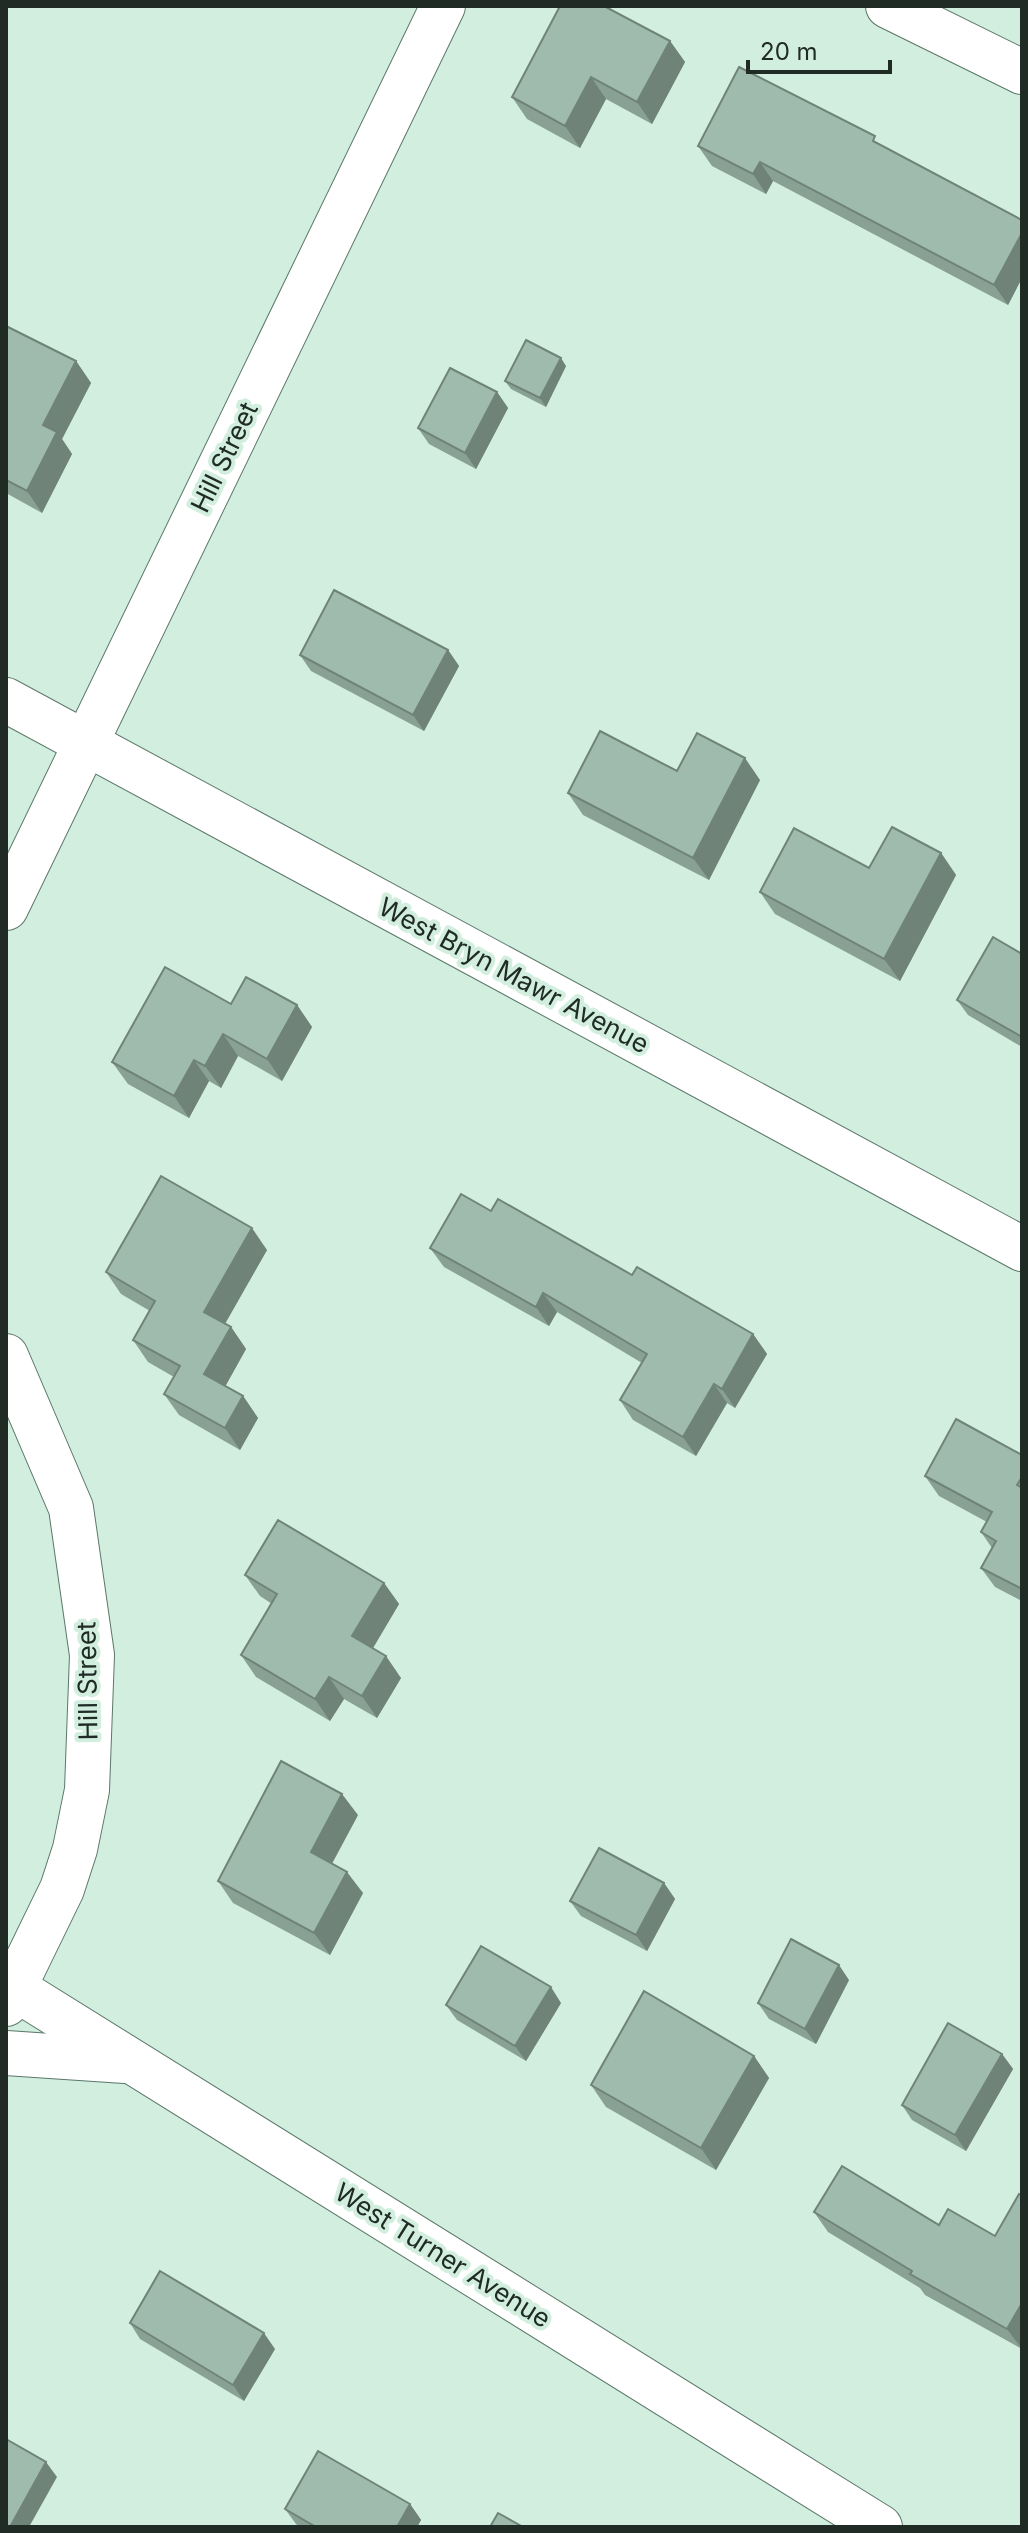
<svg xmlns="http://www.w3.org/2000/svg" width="1028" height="2533" font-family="Inter,sans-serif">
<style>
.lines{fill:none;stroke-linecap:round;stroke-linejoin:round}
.minor-casing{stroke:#5c776a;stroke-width:46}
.tertiary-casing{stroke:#5c776a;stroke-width:46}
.minor{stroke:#fff;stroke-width:44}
.tertiary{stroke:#fff;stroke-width:44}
.wall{fill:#89a195}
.shaded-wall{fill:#6f8379}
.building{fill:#9fbbad;stroke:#6f8379;stroke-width:2}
.labels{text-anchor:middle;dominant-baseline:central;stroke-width:8;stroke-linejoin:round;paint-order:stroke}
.street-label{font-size:26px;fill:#202b26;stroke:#d1eedf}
</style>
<rect width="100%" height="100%" fill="#d1eedf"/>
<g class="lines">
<!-- minor casing -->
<g class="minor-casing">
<g id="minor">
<path d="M 888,6 L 1022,72"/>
<path d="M 6,908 L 443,6"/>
<path d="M 6,1356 L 71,1508 L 92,1655 L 87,1790 L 75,1849 L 62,1889 L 6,2004"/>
<path d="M 6,1983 L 880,2527"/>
<path d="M 6,2053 L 125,2061"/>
</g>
</g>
<!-- tertiary casing -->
<g class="tertiary-casing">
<path id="tertiary" d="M 6,700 L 1022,1249"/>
</g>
<!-- minor -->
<use href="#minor" class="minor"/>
<!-- tertiary -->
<use href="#tertiary" class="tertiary"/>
</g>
<!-- wall -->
<g class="wall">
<path d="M 670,41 L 685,62 L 652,124 L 606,99 L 580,148 L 527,119 L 512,97 Z"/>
<path d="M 882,145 L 1022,220 L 1022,278 L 1008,305 L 773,181 L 766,194 L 712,166 L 698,146 Z"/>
<path d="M 6,326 L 76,361 L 91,383 L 62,439 L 72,454 L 42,513 L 6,493 Z"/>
<path d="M 566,366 L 546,407 L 511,389 L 505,381 Z"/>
<path d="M 497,392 L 508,408 L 476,469 L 429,444 L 418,428 Z"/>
<path d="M 448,650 L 459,666 L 424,731 L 311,671 L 300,655 Z"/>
<path d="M 677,771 L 760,780 L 709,880 L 583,815 L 568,793 Z"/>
<path d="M 941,853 L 956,875 L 900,981 L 775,914 L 760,892 Z"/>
<path d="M 1022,954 L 1022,1047 L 968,1015 L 957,1000 Z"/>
<path d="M 231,1004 L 297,1005 L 312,1027 L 282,1081 L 238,1056 L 221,1088 L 209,1081 L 189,1118 L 128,1084 L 112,1062 Z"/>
<path d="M 491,1211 L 632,1275 L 753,1334 L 767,1354 L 735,1408 L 727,1403 L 696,1456 L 633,1420 L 620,1400 L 642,1363 L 557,1312 L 549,1326 L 444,1267 L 430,1248 Z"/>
<path d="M 267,1250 L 225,1324 L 231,1327 L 246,1349 L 225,1386 L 243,1396 L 258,1418 L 240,1450 L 179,1415 L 164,1394 L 174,1377 L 148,1362 L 133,1340 L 150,1311 L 121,1294 L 106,1272 Z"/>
<path d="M 1022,1455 L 1022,1601 L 995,1587 L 981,1568 L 992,1548 L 981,1532 L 987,1522 L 939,1496 L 925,1476 Z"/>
<path d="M 245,1575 L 384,1583 L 399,1604 L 373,1648 L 401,1678 L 377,1718 L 344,1699 L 330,1721 L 256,1677 L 241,1655 L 272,1604 L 260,1596 Z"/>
<path d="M 358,1815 L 332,1864 L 363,1893 L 330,1955 L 233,1903 L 218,1881 Z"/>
<path d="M 664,1883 L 675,1899 L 647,1951 L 581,1916 L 570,1901 Z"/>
<path d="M 849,1980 L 816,2044 L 769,2019 L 758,2003 Z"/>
<path d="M 561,2003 L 526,2061 L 457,2020 L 446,2005 Z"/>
<path d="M 1002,2054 L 1013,2069 L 966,2151 L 912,2120 L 902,2105 Z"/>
<path d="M 754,2056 L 769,2078 L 716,2170 L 606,2107 L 591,2085 Z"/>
<path d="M 814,2212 L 939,2225 L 1022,2349 L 925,2295 L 920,2288 L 828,2232 Z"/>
<path d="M 130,2323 L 275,2349 L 244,2401 L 140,2339 Z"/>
<path d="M 410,2504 L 421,2520 L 417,2527 L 300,2527 L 296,2524 L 285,2509 Z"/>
</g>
<!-- shaded-wall -->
<g class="shaded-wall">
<path d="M 670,41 L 685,62 L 652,124 L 637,102 Z"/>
<path d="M 591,77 L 606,99 L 580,148 L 565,126 Z"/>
<path d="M 760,162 L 773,181 L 766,194 L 753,174 Z"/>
<path d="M 1022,233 L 1022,278 L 1008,305 L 994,285 Z"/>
<path d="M 561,358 L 566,366 L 546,407 L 540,398 Z"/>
<path d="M 76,361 L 91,383 L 62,439 L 72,454 L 42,513 L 27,491 L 43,425 Z"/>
<path d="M 497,392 L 508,408 L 476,469 L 465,453 Z"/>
<path d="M 448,650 L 459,666 L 424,731 L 413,715 Z"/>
<path d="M 745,758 L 760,780 L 709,880 L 693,858 Z"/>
<path d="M 941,853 L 956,875 L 900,981 L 884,959 Z"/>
<path d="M 297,1005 L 312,1027 L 282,1081 L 267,1059 Z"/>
<path d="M 223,1034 L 238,1056 L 221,1088 L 205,1066 Z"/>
<path d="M 194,1060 L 209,1081 L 189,1118 L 174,1096 Z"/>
<path d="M 252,1228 L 267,1250 L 219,1334 L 204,1312 Z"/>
<path d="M 543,1293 L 557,1312 L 549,1326 L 536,1307 Z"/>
<path d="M 231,1327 L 246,1349 L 220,1396 L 204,1374 Z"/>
<path d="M 753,1334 L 767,1354 L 735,1408 L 722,1389 Z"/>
<path d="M 714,1384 L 727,1403 L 696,1456 L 683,1437 Z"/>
<path d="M 243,1396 L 258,1418 L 240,1450 L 225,1428 Z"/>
<path d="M 384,1583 L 399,1604 L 367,1658 L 352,1636 Z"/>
<path d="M 386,1656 L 401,1678 L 377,1718 L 362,1696 Z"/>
<path d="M 329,1677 L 344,1699 L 330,1721 L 315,1699 Z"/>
<path d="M 342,1794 L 358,1815 L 326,1874 L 311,1852 Z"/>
<path d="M 347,1872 L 363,1893 L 330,1955 L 314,1933 Z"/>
<path d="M 664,1883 L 675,1899 L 647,1951 L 636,1935 Z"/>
<path d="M 839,1965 L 849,1980 L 816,2044 L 805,2029 Z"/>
<path d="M 551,1987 L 561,2003 L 526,2061 L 515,2046 Z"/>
<path d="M 1002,2054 L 1013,2069 L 966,2151 L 955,2135 Z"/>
<path d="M 754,2056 L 769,2078 L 716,2170 L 701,2148 Z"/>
<path d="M 1022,2303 L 1022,2349 L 1007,2329 Z"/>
<path d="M 264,2333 L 275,2349 L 244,2401 L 233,2385 Z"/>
<path d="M 46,2462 L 57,2477 L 29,2527 L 10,2527 Z"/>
<path d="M 410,2504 L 421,2520 L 417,2527 L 397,2527 Z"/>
</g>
<!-- building -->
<g class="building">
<path d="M 560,6 L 604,6 L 670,41 L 637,102 L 591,77 L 565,126 L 512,97 Z"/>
<path d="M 739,67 L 875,136 L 873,141 L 1022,220 L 1022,233 L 994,285 L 760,162 L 753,174 L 698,146 Z"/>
<path d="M 6,326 L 76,361 L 43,425 L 57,432 L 27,491 L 6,480 Z"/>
<path d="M 526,340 L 561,358 L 540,398 L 505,381 Z"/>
<path d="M 450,368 L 497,392 L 465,453 L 418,428 Z"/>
<path d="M 334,590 L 448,650 L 413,715 L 300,655 Z"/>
<path d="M 600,731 L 677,771 L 697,733 L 745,758 L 693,858 L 568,793 Z"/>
<path d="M 892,827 L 941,853 L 884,959 L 760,892 L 794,828 L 869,868 Z"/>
<path d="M 993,937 L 1022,954 L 1022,1037 L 957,1000 Z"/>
<path d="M 165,967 L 231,1004 L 246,977 L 297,1005 L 267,1059 L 223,1034 L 205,1066 L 194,1060 L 174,1096 L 112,1062 Z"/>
<path d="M 161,1176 L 252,1228 L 204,1312 L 231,1327 L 204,1374 L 243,1396 L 225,1428 L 164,1394 L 180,1366 L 133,1340 L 155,1301 L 106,1272 Z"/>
<path d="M 461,1194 L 491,1211 L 498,1199 L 632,1275 L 637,1267 L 753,1334 L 722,1389 L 714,1384 L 683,1437 L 620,1400 L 647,1354 L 543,1293 L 536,1307 L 430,1248 Z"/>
<path d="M 956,1419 L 1022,1455 L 1022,1477 L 1017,1485 L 1022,1488 L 1022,1589 L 981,1568 L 996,1541 L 981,1532 L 992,1512 L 925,1476 Z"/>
<path d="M 278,1520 L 384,1583 L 352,1636 L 386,1656 L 362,1696 L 329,1677 L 315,1699 L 241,1655 L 277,1594 L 245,1575 Z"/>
<path d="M 281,1761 L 342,1794 L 311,1852 L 347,1872 L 314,1933 L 218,1881 Z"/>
<path d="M 599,1848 L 664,1883 L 636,1935 L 570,1901 Z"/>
<path d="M 791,1939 L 839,1965 L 805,2029 L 758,2003 Z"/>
<path d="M 481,1946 L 551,1987 L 515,2046 L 446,2005 Z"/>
<path d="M 644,1991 L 754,2056 L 701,2148 L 591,2085 Z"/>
<path d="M 948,2023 L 1002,2054 L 955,2135 L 902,2105 Z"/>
<path d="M 842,2166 L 939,2225 L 948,2209 L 995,2236 L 1019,2194 L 1022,2195 L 1022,2303 L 1007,2329 L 910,2274 L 912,2271 L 814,2212 Z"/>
<path d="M 160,2271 L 264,2333 L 233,2385 L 130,2323 Z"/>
<path d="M 6,2439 L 46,2462 L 10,2527 L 6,2527 Z"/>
<path d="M 318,2451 L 410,2504 L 397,2527 L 316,2527 L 285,2509 Z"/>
<path d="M 498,2513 L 523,2527 L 490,2527 Z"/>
</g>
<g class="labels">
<!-- street labels -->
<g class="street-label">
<text transform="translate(224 457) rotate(-64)">Hill Street</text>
<text transform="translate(514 975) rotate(28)">West Bryn Mawr Avenue</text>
<text transform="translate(87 1681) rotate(-91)">Hill Street</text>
<text transform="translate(443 2255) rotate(32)">West Turner Avenue</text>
</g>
</g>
<!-- border -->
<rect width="1028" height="2533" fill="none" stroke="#202b26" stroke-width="16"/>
<!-- scale -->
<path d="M748 60v12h142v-12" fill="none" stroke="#202b26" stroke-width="4"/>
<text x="760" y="60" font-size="24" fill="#202b26" stroke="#d1eedf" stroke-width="6" paint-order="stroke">20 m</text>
</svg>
